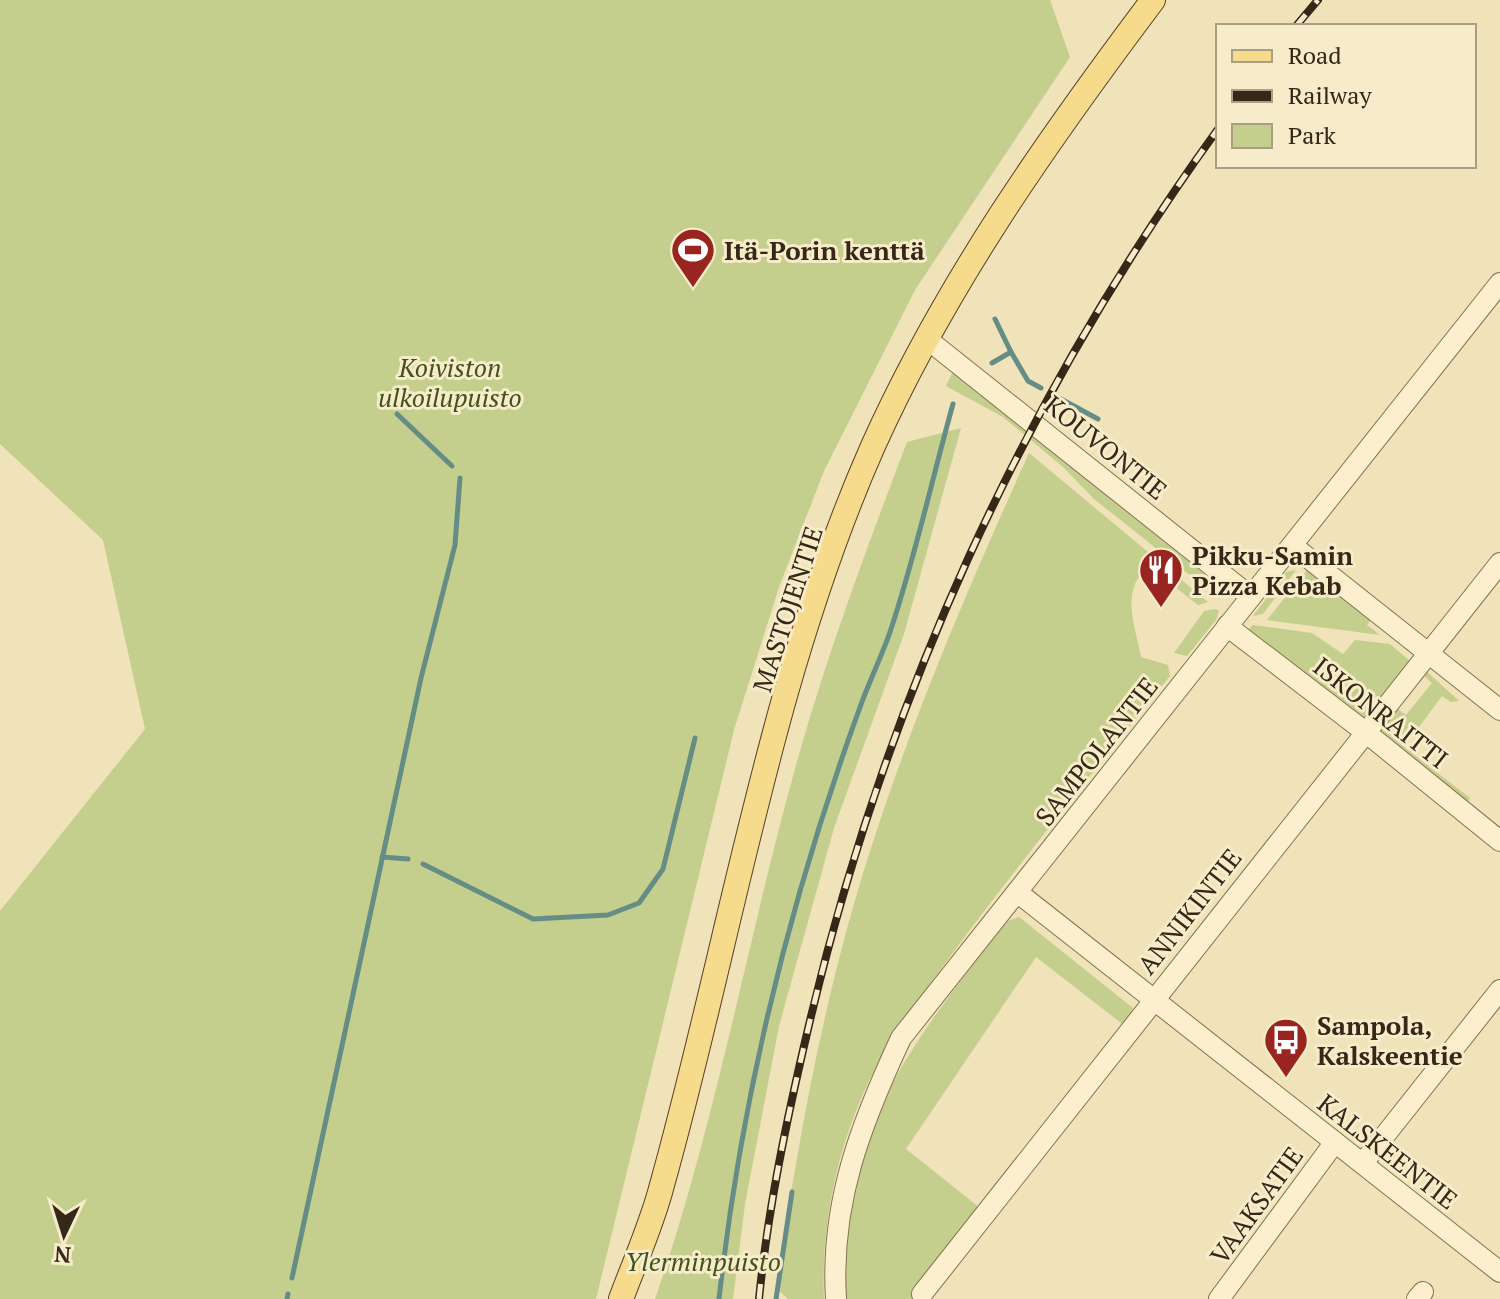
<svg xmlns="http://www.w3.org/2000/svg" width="1500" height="1299" font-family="'PT Serif',serif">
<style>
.green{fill:#c4ce8d}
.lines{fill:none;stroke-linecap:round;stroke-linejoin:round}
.stream{stroke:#668d85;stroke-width:5}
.minor-casing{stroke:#877153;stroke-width:22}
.major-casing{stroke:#543f28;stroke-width:26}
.minor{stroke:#fbefcd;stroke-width:20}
.major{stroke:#f7db8d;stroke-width:24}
.rail-casing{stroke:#352819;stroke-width:8}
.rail{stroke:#f7ecc9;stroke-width:5;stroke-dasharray:15;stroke-linecap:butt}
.labels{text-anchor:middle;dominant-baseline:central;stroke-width:6;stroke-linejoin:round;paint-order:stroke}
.poi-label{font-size:26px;font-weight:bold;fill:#352819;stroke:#f7ecc9;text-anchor:start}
.park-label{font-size:26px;font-style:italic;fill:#43531f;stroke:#f7ecc9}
.street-label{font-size:26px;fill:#352819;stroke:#f7ecc9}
</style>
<rect width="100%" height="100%" fill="#f0e2b9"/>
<!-- green -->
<g class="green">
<path d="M 0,0 L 1050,0 L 1070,57 L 915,290 L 824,471 L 779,587 L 734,730 L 596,1299 L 0,1299 L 0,911 L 145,729 L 103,540 L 0,444 Z"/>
<path d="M 953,371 L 1220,587 L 1220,599 L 1094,499 L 1063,467 L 1003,417 L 946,386 Z"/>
<path d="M 961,428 L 904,634 L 834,828 L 779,1026 L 745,1204 L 733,1299 L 655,1299 C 718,1118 749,928 802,744 C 832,641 869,542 907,442 Z"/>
<path d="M 1029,453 L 1208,602 L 1198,605 L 1155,571 L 1144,571 C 1121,593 1136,630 1141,657 L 1168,665 L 1170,676 C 1100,763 1030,850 963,939 C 930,984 894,1030 869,1081 C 837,1148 821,1225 824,1299 L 788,1299 L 776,1288 C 794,1170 814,1051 845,936 C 890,770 958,610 1029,453 Z"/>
<path d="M 1296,570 L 1263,614 L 1253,616 L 1286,572 Z"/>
<path d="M 1307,570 L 1371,620 L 1367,625 L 1380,635 L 1267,620 Z"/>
<path d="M 1216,609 L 1219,611 L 1216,620 L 1187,656 L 1174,653 L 1204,611 Z"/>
<path d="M 1253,625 L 1312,633 L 1343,654 L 1355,640 L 1390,644 L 1411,662 L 1365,722 L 1250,637 L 1249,629 Z"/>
<path d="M 1424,669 L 1459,701 L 1451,702 L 1442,696 L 1404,747 L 1470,798 L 1467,804 L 1377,734 L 1394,706 L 1406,715 L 1432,683 L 1421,673 Z"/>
<path d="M 1019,917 L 1133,1008 L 1125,1026 L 1036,957 L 906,1149 L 980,1208 L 978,1217 L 913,1299 L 844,1299 C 832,1141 915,1037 1008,921 Z"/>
</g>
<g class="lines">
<!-- stream -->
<g class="stream">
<path d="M 995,319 L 1011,352"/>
<path d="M 992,363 L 1011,352 L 1028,381 L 1041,388"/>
<path d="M 1059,398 L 1098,419"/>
<path d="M 397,414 L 452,466"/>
<path d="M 382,857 L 408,859"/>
<path d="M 423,864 L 533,919 L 608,915 L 639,903 L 663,869 L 695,738"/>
<path d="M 292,1278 L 421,678 L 455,545 L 460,478"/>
<path d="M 287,1299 L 288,1294"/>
<path d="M 719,1299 C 741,1100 790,899 859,710 C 868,684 881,658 890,632 C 915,558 932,479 953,404"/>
<path d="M 776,1299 L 792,1192"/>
</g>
<!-- minor casing -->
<g class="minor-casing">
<g id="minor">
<path d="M 927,339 L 1251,597"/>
<path d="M 1293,546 L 1500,710"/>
<path d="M 1227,626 L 1364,731 L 1500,841"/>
<path d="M 1017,892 L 1500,1272"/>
<path d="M 1363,1163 L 1500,990"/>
<path d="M 922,1294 L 1500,563"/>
<path d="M 836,1299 C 830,1202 861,1124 901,1038 L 1500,283"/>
<path d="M 1219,1299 L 1335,1142"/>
<path d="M 1417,1299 L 1423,1292"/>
</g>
</g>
<!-- major casing -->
<g class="major-casing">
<path id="major" d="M 621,1299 C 635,1261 652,1224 662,1185 C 731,939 769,681 873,446 C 946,284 1047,141 1153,0"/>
</g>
<!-- minor -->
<use href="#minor" class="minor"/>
<!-- major -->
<use href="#major" class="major"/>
<!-- rail casing -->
<g class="rail-casing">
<g id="rail">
<path d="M 1296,26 L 1318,0"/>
<path d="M 759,1299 C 768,1208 787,1118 808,1029 C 884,704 1022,400 1218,129"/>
</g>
</g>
<!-- rail -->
<use href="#rail" class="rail"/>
</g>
<!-- icons -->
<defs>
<g id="stadium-pin" transform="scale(2.3)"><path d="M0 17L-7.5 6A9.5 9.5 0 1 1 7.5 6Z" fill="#992520" stroke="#f7ecc9"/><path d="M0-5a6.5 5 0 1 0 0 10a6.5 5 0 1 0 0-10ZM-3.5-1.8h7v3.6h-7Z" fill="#fff"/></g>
<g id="restaurant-pin" transform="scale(2.3)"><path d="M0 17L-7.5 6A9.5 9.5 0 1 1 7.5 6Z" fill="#992520" stroke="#f7ecc9"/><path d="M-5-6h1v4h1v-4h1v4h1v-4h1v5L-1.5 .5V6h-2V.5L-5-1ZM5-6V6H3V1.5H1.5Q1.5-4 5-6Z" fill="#fff"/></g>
<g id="bus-pin" transform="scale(2.3)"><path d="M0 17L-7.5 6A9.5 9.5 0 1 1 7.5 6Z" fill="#992520" stroke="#f7ecc9"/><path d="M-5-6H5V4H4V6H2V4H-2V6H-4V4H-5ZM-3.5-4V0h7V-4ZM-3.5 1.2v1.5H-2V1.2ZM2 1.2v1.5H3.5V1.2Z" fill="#fff"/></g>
</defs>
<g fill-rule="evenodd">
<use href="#stadium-pin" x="693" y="250"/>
<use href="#restaurant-pin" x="1161" y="570"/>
<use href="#bus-pin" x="1286" y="1040"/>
</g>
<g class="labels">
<!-- poi labels -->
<g class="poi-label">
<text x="724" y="250">Itä-Porin kenttä</text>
<text x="1192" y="555">Pikku-Samin<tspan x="1192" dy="30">Pizza Kebab</tspan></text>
<text x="1317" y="1025">Sampola,<tspan x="1317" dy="30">Kalskeentie</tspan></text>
</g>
<!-- park labels -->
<g class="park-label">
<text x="450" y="367">Koiviston<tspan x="450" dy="30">ulkoilupuisto</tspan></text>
<text x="703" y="1261">Ylerminpuisto</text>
</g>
<!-- street labels -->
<g class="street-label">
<text transform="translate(1106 447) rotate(39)">KOUVONTIE</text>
<text transform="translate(787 609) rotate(-72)">MASTOJENTIE</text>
<text transform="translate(1381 712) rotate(38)">ISKONRAITTI</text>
<text transform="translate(1096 751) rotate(-52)">SAMPOLANTIE</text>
<text transform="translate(1189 911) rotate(-52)">ANNIKINTIE</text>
<text transform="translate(1388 1151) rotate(38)">KALSKEENTIE</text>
<text transform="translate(1256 1205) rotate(-54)">VAAKSATIE</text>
</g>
</g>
<!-- legend -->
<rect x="1216" y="24" width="260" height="144" fill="#f7ecc9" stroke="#a99e83" stroke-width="2"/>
<rect x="1232" y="50" width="40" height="12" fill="#f7db8d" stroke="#a99e83" stroke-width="2"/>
<text x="1288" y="64" font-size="24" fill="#352819">Road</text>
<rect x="1232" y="90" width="40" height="12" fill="#352819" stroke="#a99e83" stroke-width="2"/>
<text x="1288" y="104" font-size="24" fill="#352819">Railway</text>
<rect x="1232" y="124" width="40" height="24" fill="#c4ce8d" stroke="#a99e83" stroke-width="2"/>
<text x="1288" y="144" font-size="24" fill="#352819">Park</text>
<!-- north arrow -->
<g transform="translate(64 1235) rotate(184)" stroke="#f7ecc9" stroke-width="6" paint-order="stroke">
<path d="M0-6L14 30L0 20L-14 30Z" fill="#352819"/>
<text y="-12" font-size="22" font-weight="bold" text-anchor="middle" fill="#352819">N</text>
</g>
</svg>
